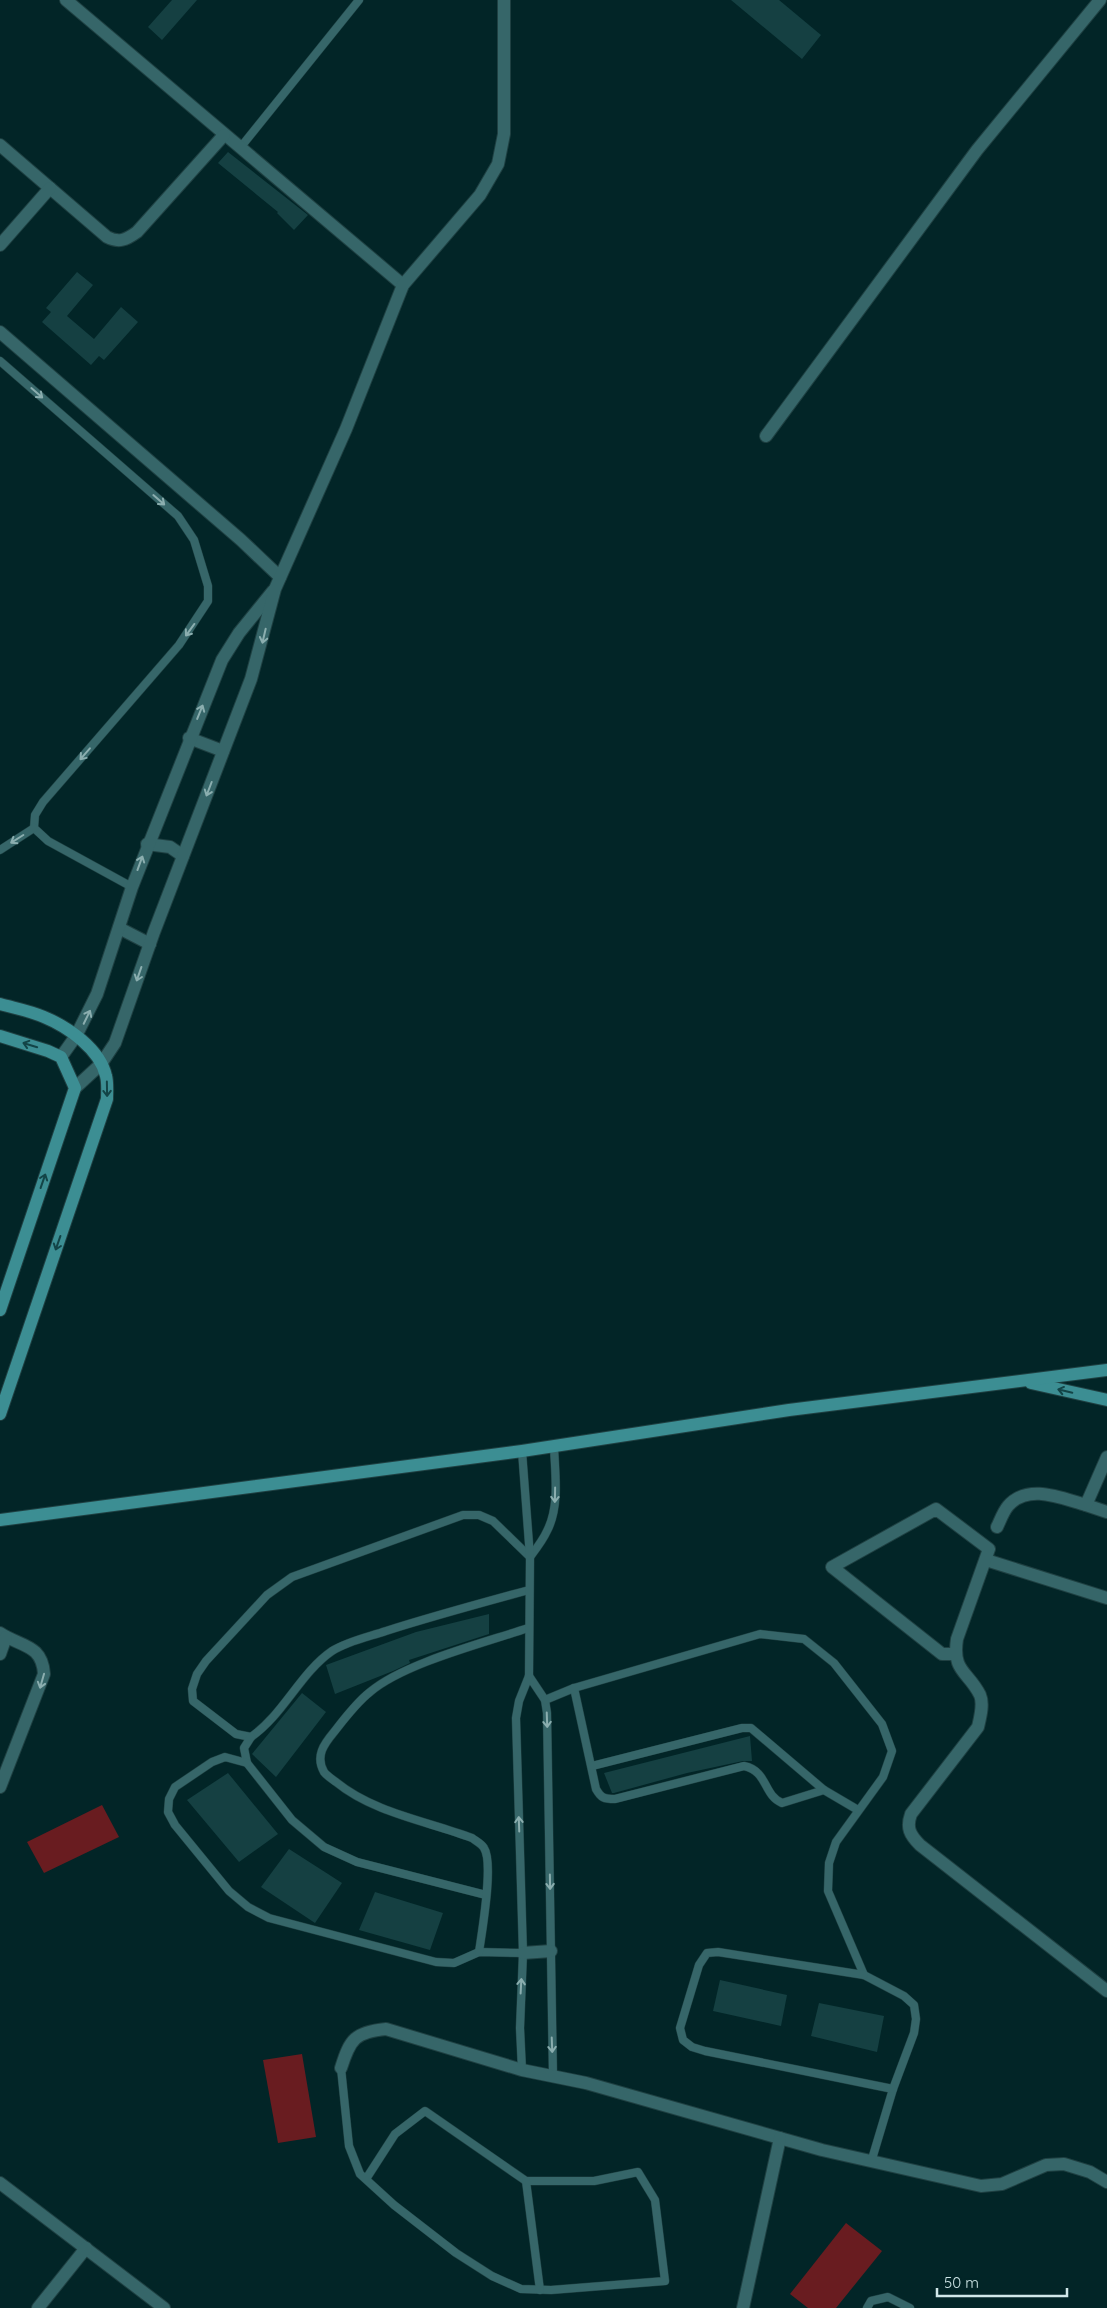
<svg xmlns="http://www.w3.org/2000/svg" width="1107" height="2308" font-family="Quicksand,sans-serif">
<style>
.pitch{fill:#691c20}
.building{fill:#154042}
.lines{fill:none;stroke-linecap:round;stroke-linejoin:round}
.lane-casing{stroke:#1f4042;stroke-width:9}
.street-casing{stroke:#1f4042;stroke-width:14}
.secondary-casing{stroke:#1f4042;stroke-width:14}
.lane{stroke:#366669;stroke-width:8}
.street{stroke:#366669;stroke-width:12}
.secondary{stroke:#3c8e93;stroke-width:12}
.oneway{stroke:#8baeaf}
.oneway2{stroke:#134447}
</style>
<rect width="100%" height="100%" fill="#022527"/>
<!-- pitch -->
<g class="pitch">
<path d="M 102,1805 L 119,1837 L 44,1873 L 27,1842 Z"/>
<path d="M 302,2054 L 316,2137 L 278,2143 L 263,2060 Z"/>
<path d="M 846,2223 L 882,2251 L 836,2308 L 808,2308 L 790,2294 Z"/>
</g>
<!-- building -->
<g class="building">
<path d="M 172,0 L 197,0 L 162,40 L 148,27 Z"/>
<path d="M 731,0 L 779,0 L 821,35 L 802,59 Z"/>
<path d="M 228,152 L 308,215 L 294,230 L 277,213 L 278,212 L 218,163 Z"/>
<path d="M 77,272 L 93,285 L 67,316 L 94,339 L 121,307 L 138,322 L 104,360 L 99,356 L 91,365 L 42,322 L 51,312 L 46,308 Z"/>
<path d="M 489,1614 L 489,1634 L 409,1660 L 410,1663 L 393,1671 L 335,1694 L 326,1665 L 416,1632 Z"/>
<path d="M 302,1693 L 326,1712 L 276,1777 L 252,1754 Z"/>
<path d="M 750,1736 L 752,1761 L 743,1761 L 687,1773 L 614,1793 L 612,1793 L 604,1773 Z"/>
<path d="M 228,1773 L 278,1834 L 239,1862 L 187,1800 Z"/>
<path d="M 289,1849 L 342,1883 L 315,1923 L 261,1887 Z"/>
<path d="M 375,1892 L 443,1913 L 430,1950 L 359,1930 Z"/>
<path d="M 720,1980 L 787,1995 L 781,2026 L 713,2011 Z"/>
<path d="M 819,2003 L 884,2016 L 877,2052 L 811,2036 Z"/>
</g>
<g class="lines">
<!-- lane casing -->
<g class="lane-casing">
<g id="lane">
<path d="M 240,148 L 359,0"/>
<path d="M 0,361 L 178,516 L 194,540 L 208,586 L 208,601 L 179,645 L 43,802 L 35,815 L 34,828 L 48,841 L 132,887"/>
<path d="M 0,850 L 34,828"/>
<path d="M 530,1557 C 536,1549 543,1540 547,1531 C 560,1506 555,1474 554,1446"/>
<path d="M 529,1590 C 481,1603 433,1616 386,1631 C 368,1637 348,1641 332,1651 C 300,1673 284,1714 251,1737 L 236,1734 L 193,1701 L 192,1689 L 197,1674 L 206,1661 L 267,1595 L 292,1577 L 463,1515 L 479,1515 L 493,1521 L 530,1557"/>
<path d="M 529,1676 L 545,1700 L 547,1713 L 553,2076"/>
<path d="M 574,1688 L 596,1789 C 601,1798 604,1799 615,1799 L 744,1766 C 768,1771 763,1795 782,1803 L 824,1790"/>
<path d="M 545,1700 L 574,1688 L 760,1634 L 804,1639 L 834,1663 L 882,1724 L 892,1751 L 883,1777 L 836,1842 L 829,1863 L 828,1891 L 864,1975 L 904,1996 L 914,2005 L 916,2019 L 914,2033 L 893,2089 L 872,2159"/>
<path d="M 251,1737 L 244,1748 L 247,1763 L 292,1820 L 324,1847 L 357,1862 L 486,1895"/>
<path d="M 247,1763 L 225,1757 L 212,1762 L 175,1787 L 169,1799 L 168,1812 L 175,1825 L 229,1891 L 248,1907 L 269,1918 L 436,1962 L 454,1963 L 479,1952 L 523,1953"/>
<path d="M 592,1766 L 742,1728 L 751,1728 L 824,1790 L 858,1810"/>
<path d="M 479,1952 C 482,1931 494,1863 484,1848 C 482,1844 476,1841 472,1838 C 427,1821 374,1813 336,1782 C 332,1779 327,1776 324,1772 C 315,1756 324,1744 334,1732 C 345,1718 356,1703 370,1692 C 404,1663 484,1643 528,1628"/>
<path d="M 864,1975 L 718,1952 L 707,1953 L 699,1965 L 680,2028 L 683,2040 L 692,2047 L 705,2051 L 893,2089"/>
<path d="M 341,2068 L 349,2146 L 360,2174 L 394,2205 L 456,2253 L 492,2276 L 521,2289 L 551,2290 L 665,2281 L 655,2200 L 638,2172 L 594,2181 L 526,2181 L 425,2111 L 395,2134 L 366,2179"/>
<path d="M 522,2070 L 520,2028 L 523,1953 L 516,1718 L 519,1701 L 529,1676 L 530,1557 L 522,1451"/>
<path d="M 526,2181 L 540,2290"/>
<path d="M 867,2308 L 871,2301 L 888,2297 L 910,2308"/>
</g>
</g>
<!-- street casing -->
<g class="street-casing">
<g id="street">
<path d="M 66,0 L 403,285"/>
<path d="M 0,145 L 107,237 C 119,243 126,240 137,232 L 224,135"/>
<path d="M 0,245 L 50,188"/>
<path d="M 0,332 L 241,540 L 280,577"/>
<path d="M 766,436 L 977,150 L 1100,0"/>
<path d="M 189,738 L 223,751"/>
<path d="M 147,844 L 170,847 L 183,856"/>
<path d="M 119,928 L 150,944"/>
<path d="M 61,1057 L 76,1036 L 97,994 L 132,887 L 222,660 L 239,633 L 273,591"/>
<path d="M 75,1088 L 101,1064 L 115,1043 L 154,932 L 251,679 L 275,589 L 346,429 L 403,285 L 480,195 L 498,164 L 504,134 L 504,0"/>
<path d="M 1086,1505 L 1107,1512"/>
<path d="M 997,1527 C 1000,1521 1003,1512 1008,1506 C 1028,1483 1061,1498 1086,1505 L 1107,1457"/>
<path d="M 986,1560 L 1107,1598"/>
<path d="M 0,1633 C 21,1647 42,1644 44,1674 L 0,1787"/>
<path d="M 0,1654 L 6,1637"/>
<path d="M 955,1654 L 942,1654 L 832,1567 L 936,1509 L 989,1549 L 957,1639 C 952,1672 968,1671 980,1695 C 984,1704 980,1718 978,1727 L 911,1814 C 906,1828 910,1835 920,1845 L 1107,1991"/>
<path d="M 523,1953 L 551,1951"/>
<path d="M 341,2068 C 350,2039 355,2032 386,2029 L 522,2070 L 586,2083 L 822,2150 L 981,2186 L 1002,2184 L 1046,2165 L 1064,2164 L 1090,2172 L 1107,2182"/>
<path d="M 0,2183 L 164,2308"/>
<path d="M 38,2308 L 86,2248"/>
<path d="M 743,2308 L 780,2138"/>
</g>
</g>
<!-- secondary casing -->
<g class="secondary-casing">
<g id="secondary">
<path d="M 0,1004 C 14,1008 31,1011 44,1017 C 68,1027 100,1049 106,1076 C 108,1083 107,1092 107,1099 L 0,1414"/>
<path d="M 0,1036 L 48,1051 L 61,1057 L 75,1088 L 0,1310"/>
<path d="M 1031,1383 L 1107,1400"/>
<path d="M 0,1520 L 522,1451 L 789,1410 L 1107,1370"/>
</g>
</g>
<!-- lane -->
<use href="#lane" class="lane"/>
<!-- street -->
<use href="#street" class="street"/>
<!-- secondary -->
<use href="#secondary" class="secondary"/>
</g>
<!-- one-way arrows -->
<defs><path id="oneway-shaft" d="M-6 0H5M1.5-3L5.5 0L1.5 3" fill="none" stroke-width="1.6" stroke-linecap="round" stroke-linejoin="round" transform="scale(1.25)"/></defs>
<g class="oneway">
<use href="#oneway-shaft" transform="translate(37 393) rotate(41)"/>
<use href="#oneway-shaft" transform="translate(159 500) rotate(41)"/>
<use href="#oneway-shaft" transform="translate(190 630) rotate(126)"/>
<use href="#oneway-shaft" transform="translate(264 636) rotate(103)"/>
<use href="#oneway-shaft" transform="translate(200 712) rotate(-68)"/>
<use href="#oneway-shaft" transform="translate(85 754) rotate(131)"/>
<use href="#oneway-shaft" transform="translate(209 789) rotate(111)"/>
<use href="#oneway-shaft" transform="translate(17 839) rotate(148)"/>
<use href="#oneway-shaft" transform="translate(140 863) rotate(-70)"/>
<use href="#oneway-shaft" transform="translate(139 974) rotate(109)"/>
<use href="#oneway-shaft" transform="translate(87 1017) rotate(-64)"/>
<use href="#oneway-shaft" transform="translate(555 1495) rotate(91)"/>
<use href="#oneway-shaft" transform="translate(42 1681) rotate(106)"/>
<use href="#oneway-shaft" transform="translate(547 1720) rotate(88)"/>
<use href="#oneway-shaft" transform="translate(519 1824) rotate(-92)"/>
<use href="#oneway-shaft" transform="translate(550 1882) rotate(89)"/>
<use href="#oneway-shaft" transform="translate(521 1986) rotate(-87)"/>
<use href="#oneway-shaft" transform="translate(552 2045) rotate(88)"/>
</g>
<g class="oneway2">
<use href="#oneway-shaft" transform="translate(30 1045) rotate(-163)"/>
<use href="#oneway-shaft" transform="translate(107 1089) rotate(89)"/>
<use href="#oneway-shaft" transform="translate(43 1181) rotate(-71)"/>
<use href="#oneway-shaft" transform="translate(58 1243) rotate(109)"/>
<use href="#oneway-shaft" transform="translate(1065 1391) rotate(-167)"/>
</g>
<!-- scale -->
<path d="M937 2288v8h130v-8" fill="none" stroke="#d1e8e9" stroke-width="2.5"/>
<text x="944" y="2288" font-size="15" fill="#d1e8e9" stroke="#022527" stroke-width="4" paint-order="stroke">50 m</text>
</svg>
